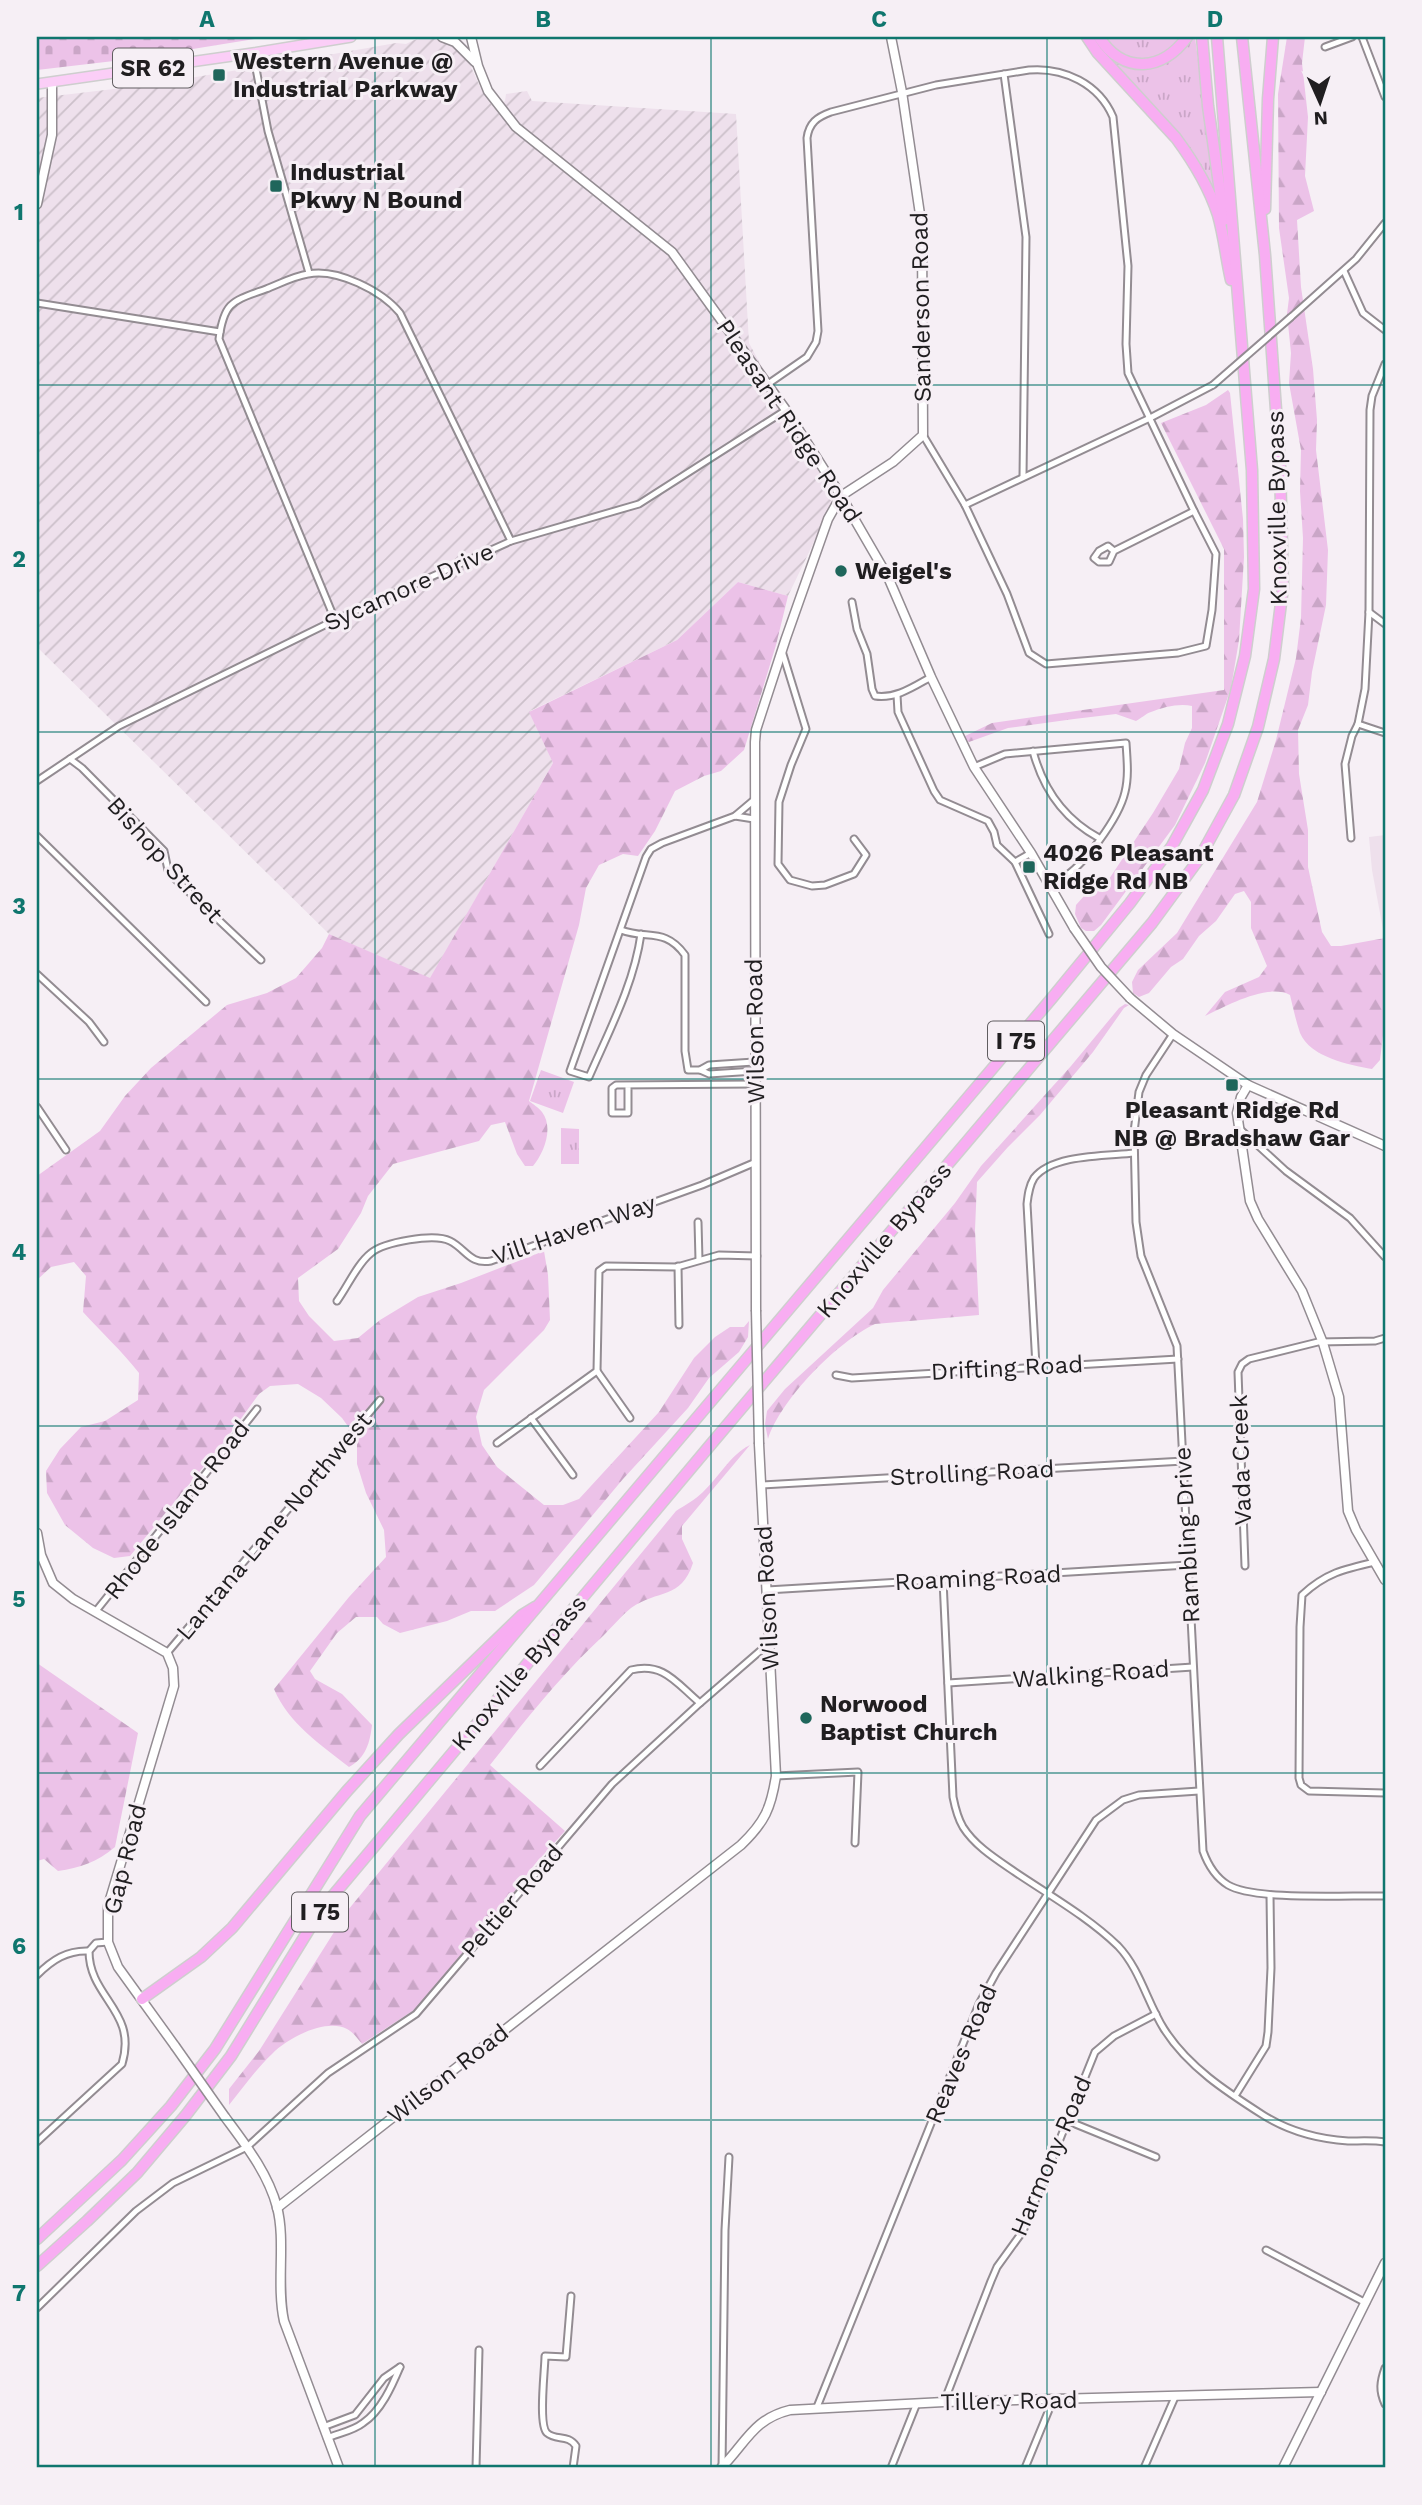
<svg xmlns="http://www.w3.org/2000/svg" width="1422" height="2505" font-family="'Work Sans',sans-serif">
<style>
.built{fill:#eee0ec}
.industrial{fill:url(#industrial-furrows)}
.grass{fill:url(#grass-tufts)}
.forest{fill:url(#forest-firs)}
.cemetery{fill:url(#cemetery-stones)}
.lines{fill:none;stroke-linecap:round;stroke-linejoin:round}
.street-casing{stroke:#938c92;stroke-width:9}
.secondary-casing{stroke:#938c92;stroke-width:11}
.primary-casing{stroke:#cecece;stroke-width:12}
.highway-casing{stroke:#cecece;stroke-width:13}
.street{stroke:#fff;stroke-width:5}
.secondary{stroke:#fff;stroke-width:8}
.primary{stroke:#fbcef7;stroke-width:9}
.highway{stroke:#f8adf2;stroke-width:10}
.street-bridge-casing{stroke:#938c92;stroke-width:9;stroke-linecap:butt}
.secondary-bridge-casing{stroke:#938c92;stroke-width:11;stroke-linecap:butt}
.street-bridge{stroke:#fff;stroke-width:5}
.secondary-bridge{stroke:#fff;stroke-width:8}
.grid{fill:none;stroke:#0f766e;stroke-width:2;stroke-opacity:0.55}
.poi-dot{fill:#1f665b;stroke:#f6eff5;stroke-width:2.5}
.labels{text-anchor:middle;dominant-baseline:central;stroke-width:6;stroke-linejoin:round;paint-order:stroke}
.shield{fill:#f6eff5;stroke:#605d60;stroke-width:2}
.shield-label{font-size:23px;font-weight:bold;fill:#201e20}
.poi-label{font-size:24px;font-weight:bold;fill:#201e20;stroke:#f6eff5;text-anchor:start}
.street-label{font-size:24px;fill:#201e20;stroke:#f6eff5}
.neatline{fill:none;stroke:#0f766e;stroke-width:2.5}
.grid-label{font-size:23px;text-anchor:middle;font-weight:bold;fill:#0f766e}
</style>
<defs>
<pattern id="industrial-furrows" width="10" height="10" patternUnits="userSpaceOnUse" patternTransform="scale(1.75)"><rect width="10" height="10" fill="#eee0ec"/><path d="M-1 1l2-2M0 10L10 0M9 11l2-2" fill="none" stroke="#ccc0ca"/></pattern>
<pattern id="grass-tufts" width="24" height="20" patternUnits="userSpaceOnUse" patternTransform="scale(1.75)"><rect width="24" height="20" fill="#ecc2e8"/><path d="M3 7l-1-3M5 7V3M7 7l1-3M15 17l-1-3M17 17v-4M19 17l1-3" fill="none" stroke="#caa6c7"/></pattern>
<pattern id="forest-firs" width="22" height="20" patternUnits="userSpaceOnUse" patternTransform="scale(1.75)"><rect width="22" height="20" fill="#ecc2e8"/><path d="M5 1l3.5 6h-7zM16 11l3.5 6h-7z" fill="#caa6c7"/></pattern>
<pattern id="cemetery-stones" width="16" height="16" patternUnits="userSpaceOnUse" patternTransform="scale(1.75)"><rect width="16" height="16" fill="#ecc2e8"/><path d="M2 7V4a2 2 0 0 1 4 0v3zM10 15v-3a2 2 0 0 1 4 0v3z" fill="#caa6c7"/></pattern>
</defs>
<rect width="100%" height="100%" fill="#f6eff5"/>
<!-- built -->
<path class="built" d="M 1385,835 L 1385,940 L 1372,870 L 1369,837 Z"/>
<!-- industrial -->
<path class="industrial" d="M 432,37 L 449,42 L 467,58 L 481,89 L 494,108 L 505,101 L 506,94 L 527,91 L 532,101 L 736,114 L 749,343 L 834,500 L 788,596 L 738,582 L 677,640 L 530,711 L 553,763 L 430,979 L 329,934 L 37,647 L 37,98 L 148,85 L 244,69 L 251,73 L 266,71 L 271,65 L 396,43 L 406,44 L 414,40 Z"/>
<!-- grass -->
<g class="grass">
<path d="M 1091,37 C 1119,43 1134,79 1166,63 C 1178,57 1184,43 1195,37 L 1216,198 L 1211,189 Z"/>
<path d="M 1105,37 L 1181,37 C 1157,67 1129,66 1105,37 Z"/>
<path d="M 541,1070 L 574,1082 L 563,1113 L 530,1101 Z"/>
<path d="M 561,1128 L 579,1129 L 579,1164 L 561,1164 Z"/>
</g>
<!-- forest -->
<g class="forest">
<path d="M 1287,37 L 1305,37 L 1302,63 L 1308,117 L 1305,176 L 1314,211 L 1297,220 L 1301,287 L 1313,369 L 1317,420 L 1316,450 L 1328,550 L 1326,605 L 1312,672 L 1308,705 L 1298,730 L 1299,774 L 1308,830 L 1308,867 L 1322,932 L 1331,946 L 1341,946 L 1385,938 L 1385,1019 L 1380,1060 L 1372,1069 C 1349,1065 1310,1057 1300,1033 C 1296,1021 1293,1008 1290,995 C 1267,983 1226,1006 1205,1016 L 1225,992 L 1259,977 L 1267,966 L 1251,928 L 1251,902 L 1244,891 L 1235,894 L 1216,921 L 1199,936 L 1183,959 L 1171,967 L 1149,993 L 1139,997 L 1133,993 L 1132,982 L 1138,970 L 1177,933 L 1257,802 L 1276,740 L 1296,658 L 1301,618 L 1303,538 L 1300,491 L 1301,450 L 1289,383 L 1291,353 L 1287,314 L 1289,298 L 1279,228 L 1278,94 Z"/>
<path d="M 1228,390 L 1230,393 L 1243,519 L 1244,557 L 1239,640 L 1231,688 L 1205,763 L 1175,825 L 1101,925 L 1094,931 L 1086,931 L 1081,928 L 1075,914 L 1076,905 L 1084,896 L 1091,894 L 1105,885 L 1153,813 L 1179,769 L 1185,743 L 1192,728 L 1192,706 C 1180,703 1163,707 1151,712 C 1145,714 1142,718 1136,721 L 1116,714 L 1074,719 L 1008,728 L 969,742 L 963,737 L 992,723 L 1224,690 L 1224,549 L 1161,423 L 1206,405 Z"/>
<path d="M 738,582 L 788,596 L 776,645 L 744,750 L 721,771 L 704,776 L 675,791 L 655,831 L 638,856 L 623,854 L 599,865 L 586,888 L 579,925 L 529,1101 C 533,1104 539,1108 542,1112 C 554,1128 544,1153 533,1166 L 525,1166 L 517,1154 L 505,1122 L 491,1125 L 479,1141 L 393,1164 L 368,1196 L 361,1213 L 338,1249 L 298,1278 L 299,1301 L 309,1316 L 334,1341 L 358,1338 L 380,1320 L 418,1297 L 461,1283 L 544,1251 L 548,1275 L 550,1320 L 544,1330 L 484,1390 L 476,1417 L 482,1445 L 497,1467 L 544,1505 L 563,1505 L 579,1499 L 659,1412 L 694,1358 L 715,1337 L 730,1327 L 744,1327 L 749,1321 L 748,1337 L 739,1352 L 709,1378 L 688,1408 L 623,1479 L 534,1585 L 495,1611 L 471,1611 L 447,1621 L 400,1633 L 383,1624 L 377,1617 L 356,1617 L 337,1633 L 310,1671 L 315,1679 L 342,1694 L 372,1725 C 370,1742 366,1758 349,1767 C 320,1744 289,1724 274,1689 L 349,1597 L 386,1557 L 384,1530 L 366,1493 L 357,1464 L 357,1439 L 342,1418 L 321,1398 L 298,1384 L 270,1386 L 259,1394 L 224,1442 L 130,1556 L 114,1558 L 93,1548 L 65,1525 L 47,1493 L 46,1471 L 60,1449 L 81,1427 L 105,1421 L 138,1400 L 139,1373 C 122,1351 102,1333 83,1312 L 86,1276 L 74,1262 L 51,1267 L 37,1280 L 37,1176 L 100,1131 L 125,1096 L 151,1068 L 227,1005 L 267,993 L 296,978 L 322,948 L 329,934 L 430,978 L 553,763 L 529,712 L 677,640 Z"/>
<path d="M 1125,1004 L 1129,1005 L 1124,1008 L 1093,1052 L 1040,1115 L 1008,1147 L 977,1182 L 975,1230 L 979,1315 L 875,1324 C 837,1342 781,1399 768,1439 L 765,1424 L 767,1411 L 785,1389 L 873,1308 L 883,1290 L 955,1203 L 981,1166 L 1071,1066 L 1119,1008 Z"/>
<path d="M 750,1445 L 682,1526 L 682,1539 L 693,1563 C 681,1600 658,1589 631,1608 C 621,1616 613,1626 604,1635 C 562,1674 526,1719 490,1765 L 565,1831 L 535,1864 L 511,1896 L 414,2010 L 362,2044 C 358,2039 353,2032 347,2029 C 326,2018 287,2038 272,2054 C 256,2069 243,2088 229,2105 L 229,2089 L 259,2051 L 348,1910 L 676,1511 C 685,1505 695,1500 703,1492 C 719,1477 730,1455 750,1445 Z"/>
<path d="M 37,1663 L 138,1733 L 115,1847 C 97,1862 80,1868 58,1871 L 44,1859 L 37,1861 Z"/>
</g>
<!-- cemetery -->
<path class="cemetery" d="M 37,37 L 266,37 L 131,59 L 37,70 Z"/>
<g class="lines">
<!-- street casing -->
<g class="street-casing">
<g id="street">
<path d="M 1362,37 L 1385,97"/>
<path d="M 1325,47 L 1352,37"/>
<path d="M 253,53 L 268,131 L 309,273"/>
<path d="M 1004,74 L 1026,237 L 1023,477"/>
<path d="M 1344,271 L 1363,313 L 1385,330"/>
<path d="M 37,303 L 220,332"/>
<path d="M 1291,317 L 1356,259 L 1385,223"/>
<path d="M 768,384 L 807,357 L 816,342 L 818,331 L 807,138 C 809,123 817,117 831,112 L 936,85 L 1029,70 C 1064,67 1099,84 1113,117 L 1128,266 L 1126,344 L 1128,373 L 1194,511 L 1216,554 L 1212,610 L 1206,646 L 1178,653 L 1046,664 L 1029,653 L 1007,594 L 965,505 L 923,435"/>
<path d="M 965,505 L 1150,418 L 1213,385"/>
<path d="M 1114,551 L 1108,546 L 1099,551 L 1094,558 L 1099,562 L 1109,562 L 1114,551 L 1194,511"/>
<path d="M 852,602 L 857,629 L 867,654 L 872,689 L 875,696 C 896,699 913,687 931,677"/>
<path d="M 1369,612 L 1385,624"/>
<path d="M 335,620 L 219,339 C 224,301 233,301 266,289 C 279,284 294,276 308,274 C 337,268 382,291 400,313 L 511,541"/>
<path d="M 782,651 L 806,729 L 791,765 L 779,802 L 778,864 L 790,880 L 812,886 L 825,885 L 854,874 L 866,855 L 854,839"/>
<path d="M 897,695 L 898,712 L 934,791 L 940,800 L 988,821 L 994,832 L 997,845 L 1015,862 L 1049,934"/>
<path d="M 1358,724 L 1385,733"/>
<path d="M 1033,751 C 1043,789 1064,819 1099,838"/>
<path d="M 70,759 L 82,768 L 164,851 L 168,870 L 172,876 L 261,960"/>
<path d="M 974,767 L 1005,754 L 1126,743 C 1127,759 1129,776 1125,792 C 1119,818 1084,866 1061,879"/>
<path d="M 37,781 L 119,726 L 335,620 L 511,541 L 639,504 L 786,410"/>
<path d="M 735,816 L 754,800"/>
<path d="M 37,836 L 206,1002"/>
<path d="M 1351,838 L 1345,764 L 1352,736 L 1358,724 L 1365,689 L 1369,612 L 1370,410 L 1372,396 L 1385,364"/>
<path d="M 1015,862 L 1031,853"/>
<path d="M 621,930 C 647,940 665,927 685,955 L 685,1051 L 688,1070 L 700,1070 L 709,1065 L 754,1062"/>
<path d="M 641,934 C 634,984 609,1031 589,1077 L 570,1071 L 646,857 L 651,849 L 662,843 L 735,816 L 754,819"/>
<path d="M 37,974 L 89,1022 L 104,1042"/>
<path d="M 1173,1034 L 1146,1075 L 1139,1092 L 1134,1132 L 1136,1222 L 1141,1256 L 1177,1346 L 1203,1851 C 1208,1865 1215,1877 1228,1885 C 1255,1901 1350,1895 1385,1896"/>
<path d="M 700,1070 L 709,1074 L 755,1071"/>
<path d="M 628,1085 L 628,1113 L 612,1113 L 612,1088 L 616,1085 L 755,1084"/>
<path d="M 37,1107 L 66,1150"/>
<path d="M 1241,1130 L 1286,1171 L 1350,1218 L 1385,1257"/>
<path d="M 698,1222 L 699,1260"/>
<path d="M 678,1266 L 679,1325"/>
<path d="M 337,1301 C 348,1286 357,1264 371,1253 C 384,1242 434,1233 450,1241 C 466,1249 470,1265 491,1261 L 702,1185 L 756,1162"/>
<path d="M 1036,1366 L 1027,1204 C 1028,1195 1029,1186 1034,1178 C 1052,1154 1107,1156 1134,1153"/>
<path d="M 597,1371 L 630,1418"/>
<path d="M 836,1375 L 852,1378 L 1178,1359"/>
<path d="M 531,1418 L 573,1475"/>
<path d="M 497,1443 L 597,1371 L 599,1271 L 606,1266 L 677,1267 L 719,1255 L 757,1256"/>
<path d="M 761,1485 L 1184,1461"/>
<path d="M 1375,1562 C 1344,1569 1326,1573 1302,1595 L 1300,1627 L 1299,1778 L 1301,1785 L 1309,1791 L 1385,1793"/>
<path d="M 1245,1566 L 1238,1372 L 1242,1364 L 1249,1359 L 1318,1342 L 1375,1341 L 1385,1338"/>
<path d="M 943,1580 L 953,1797 C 955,1807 957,1817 963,1827 C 975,1846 996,1859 1015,1872 C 1049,1895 1088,1917 1118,1946 C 1140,1969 1147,2002 1164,2029 C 1188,2067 1227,2092 1263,2115 C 1290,2132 1317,2139 1348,2141 C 1360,2141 1373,2140 1385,2142"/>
<path d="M 767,1590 L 1188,1565"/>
<path d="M 96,1611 L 257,1409"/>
<path d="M 167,1653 L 380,1400"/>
<path d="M 948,1683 L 1193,1667"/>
<path d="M 540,1766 L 631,1670 C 664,1662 676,1683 700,1703"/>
<path d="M 776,1776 L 858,1772 L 855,1843"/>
<path d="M 37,1975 C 52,1960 67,1950 89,1951"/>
<path d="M 1235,2096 L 1266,2046 L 1268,2032 L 1271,1968 L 1270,1895"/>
<path d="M 1068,2121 L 1156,2157"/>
<path d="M 37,2142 L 122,2064 C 138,2011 89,1998 89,1951 L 96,1943 L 108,1942"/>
<path d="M 1266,2250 L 1366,2303"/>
<path d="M 571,2296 L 566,2357 L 545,2356 C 545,2369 538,2425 547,2433 C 556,2441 568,2434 576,2446 L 573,2468"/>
<path d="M 37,2308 L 136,2211 L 173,2183 L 247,2147 L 328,2073 L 416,2014 L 612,1784 L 700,1703 L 768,1644"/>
<path d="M 1385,2368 C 1380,2382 1379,2391 1385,2404"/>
<path d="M 944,2402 L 991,2281 L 997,2267 L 1023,2231 L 1095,2052 L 1114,2036 L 1156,2014"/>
<path d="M 817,2407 L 979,2004 L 996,1973 L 1096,1820 L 1123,1800 L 1139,1795 L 1199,1791"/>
<path d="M 323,2427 L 355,2415 L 384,2378 L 400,2367"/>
<path d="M 327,2438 C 339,2433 353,2431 363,2423 C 381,2411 392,2386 400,2367"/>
<path d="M 476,2468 L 479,2350"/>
<path d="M 722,2468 L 725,2230 L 729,2157"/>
<path d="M 891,2468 L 917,2403"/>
<path d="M 1025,2468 L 1053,2400"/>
<path d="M 1144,2468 L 1175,2397"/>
</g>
</g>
<!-- secondary casing -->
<g class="secondary-casing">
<g id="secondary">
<path d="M 442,37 L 455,42 L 475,62"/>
<path d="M 471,37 L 478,66 L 488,91 L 516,127 L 672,252 L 786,410 L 841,496 L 888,577 L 931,677 L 974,767 L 1031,853 L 1074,928"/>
<path d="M 37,204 L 52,135 L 52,82"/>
<path d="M 1130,998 L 1173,1034 L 1248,1085 L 1385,1146"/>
<path d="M 1248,1085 L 1241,1097 L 1237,1113 L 1250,1201 L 1258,1219 L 1302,1291 L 1323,1343 L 1339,1397 L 1348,1511 L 1356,1530 L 1385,1580"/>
<path d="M 756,1310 L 755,742 L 756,730 L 786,638 L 828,519 L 841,496 L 893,462 L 923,435 L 922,228 L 902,92 L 891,37"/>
<path d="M 37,1533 L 41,1555 L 53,1583 L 73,1599 L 167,1653 L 173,1668 L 174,1686 L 108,1906 L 108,1942 L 118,1967 L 175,2046"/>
<path d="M 225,2117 C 245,2144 268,2173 277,2207 C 286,2241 276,2284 284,2321 L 339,2468"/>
<path d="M 277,2208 L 741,1845 C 765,1822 771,1808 776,1776 L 759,1444"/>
<path d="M 721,2468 C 746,2443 753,2419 790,2410 L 944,2402 L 1321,2392"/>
<path d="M 1283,2468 L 1385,2263"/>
</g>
</g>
<!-- primary casing -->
<g class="primary-casing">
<path id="primary" d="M 37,84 L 253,53 L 351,37"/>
</g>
<!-- highway casing -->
<g class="highway-casing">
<g id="highway">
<path d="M 1087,37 L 1097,52 L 1176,138 C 1193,161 1209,187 1218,215 C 1224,236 1226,258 1231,280"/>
<path d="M 1099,37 C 1123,75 1163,71 1187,37"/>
<path d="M 1202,37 L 1208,106 L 1224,220"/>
<path d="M 1265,209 L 1268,99 L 1273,37"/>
<path d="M 142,1999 L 201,1957 L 232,1928 L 347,1791 L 399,1734 L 522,1615 L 535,1607"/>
<path d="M 37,2239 L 122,2160 L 171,2106 L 215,2049 L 360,1816 L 1052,998 L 1130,903 L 1172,846 L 1203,790 L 1228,724 L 1245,656 L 1254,589 L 1252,470 L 1217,37"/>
<path d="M 37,2266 L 87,2221 L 137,2173 L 186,2115 L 231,2056 L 321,1910 L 712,1443 L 1152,923 L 1199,859 L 1234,795 L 1258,727 L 1274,659 L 1283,587 L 1280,466 L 1265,255 L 1242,37"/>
</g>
</g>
<!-- street -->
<use href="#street" class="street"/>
<!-- secondary -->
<use href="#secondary" class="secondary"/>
<!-- primary -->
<use href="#primary" class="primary"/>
<!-- highway -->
<use href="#highway" class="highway"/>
<!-- street-bridge casing -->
<g class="street-bridge-casing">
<path id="street-bridge" d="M 1213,385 L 1291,317"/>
</g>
<!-- secondary-bridge casing -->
<g class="secondary-bridge-casing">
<g id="secondary-bridge">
<path d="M 1074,928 L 1101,967 L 1130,998"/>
<path d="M 756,1310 L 759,1444"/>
<path d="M 175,2046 L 225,2117"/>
</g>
</g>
<!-- street-bridge -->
<use href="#street-bridge" class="street-bridge"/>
<!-- secondary-bridge -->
<use href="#secondary-bridge" class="secondary-bridge"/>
</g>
<!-- grid -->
<path class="grid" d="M 375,37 L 375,2468M 711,37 L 711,2468M 1047,37 L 1047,2468M 37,385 L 1385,385M 37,732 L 1385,732M 37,1079 L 1385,1079M 37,1426 L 1385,1426M 37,1773 L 1385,1773M 37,2120 L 1385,2120"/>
<!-- markers -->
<g class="poi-dot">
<rect x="212" y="68" width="14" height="14" rx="3.5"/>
<rect x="269" y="179" width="14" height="14" rx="3.5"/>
<circle cx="841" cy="571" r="7"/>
<rect x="1022" y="860" width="14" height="14" rx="3.5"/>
<rect x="1225" y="1078" width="14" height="14" rx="3.5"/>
<circle cx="806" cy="1718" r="7"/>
</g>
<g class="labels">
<!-- shield labels -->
<g class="shield">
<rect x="113" y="48.5" width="80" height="39" rx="5"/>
<rect x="988" y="1021.5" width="56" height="39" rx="5"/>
<rect x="292" y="1892.5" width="56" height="39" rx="5"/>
</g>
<g class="shield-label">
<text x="153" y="68">SR 62</text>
<text x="1016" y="1041">I 75</text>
<text x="320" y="1912">I 75</text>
</g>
<!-- poi labels -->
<g class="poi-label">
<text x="233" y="61">Western Avenue @<tspan x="233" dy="28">Industrial Parkway</tspan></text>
<text x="290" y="172">Industrial<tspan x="290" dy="28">Pkwy N Bound</tspan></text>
<text x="855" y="571">Weigel's</text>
<text x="1043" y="853">4026 Pleasant<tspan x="1043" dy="28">Ridge Rd NB</tspan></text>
<text x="1232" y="1110" text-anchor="middle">Pleasant Ridge Rd<tspan x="1232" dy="28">NB @ Bradshaw Gar</tspan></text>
<text x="820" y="1704">Norwood<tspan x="820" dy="28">Baptist Church</tspan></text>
</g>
<!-- street labels -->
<g class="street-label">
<text transform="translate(921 307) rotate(-91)">Sanderson Road</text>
<text transform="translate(789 421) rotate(56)">Pleasant Ridge Road</text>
<text transform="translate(1277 508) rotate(-91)">Knoxville Bypass</text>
<text transform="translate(409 587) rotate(-24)">Sycamore Drive</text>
<text transform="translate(165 860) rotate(48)">Bishop Street</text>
<text transform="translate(755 1031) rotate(-91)">Wilson Road</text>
<text transform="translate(574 1230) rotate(-19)">Vill Haven Way</text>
<text transform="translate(884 1240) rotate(-50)">Knoxville Bypass</text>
<text transform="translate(1007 1368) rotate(-3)">Drifting Road</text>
<text transform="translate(1241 1460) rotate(-92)">Vada Creek</text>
<text transform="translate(972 1473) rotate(-3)">Strolling Road</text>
<text transform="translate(177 1510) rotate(-52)">Rhode Island Road</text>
<text transform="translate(274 1526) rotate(-50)">Lantana Lane Northwest</text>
<text transform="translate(1187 1535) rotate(-93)">Rambling Drive</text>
<text transform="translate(978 1578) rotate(-3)">Roaming Road</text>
<text transform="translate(767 1598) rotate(-93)">Wilson Road</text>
<text transform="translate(519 1673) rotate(-50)">Knoxville Bypass</text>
<text transform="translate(1091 1674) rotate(-4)">Walking Road</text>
<text transform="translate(125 1859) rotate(-76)">Gap Road</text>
<text transform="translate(512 1901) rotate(-49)">Peltier Road</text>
<text transform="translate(961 2054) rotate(-67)">Reaves Road</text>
<text transform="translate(448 2074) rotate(-38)">Wilson Road</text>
<text transform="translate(1051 2156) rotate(-67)">Harmony Road</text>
<text transform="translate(1009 2401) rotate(-1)">Tillery Road</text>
</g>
</g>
<!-- border -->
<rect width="1422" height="2505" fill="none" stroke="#f6eff5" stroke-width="77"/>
<!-- north arrow -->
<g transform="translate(1320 102) rotate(177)" stroke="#f6eff5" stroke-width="5" paint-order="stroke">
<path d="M0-5L12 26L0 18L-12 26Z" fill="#201e20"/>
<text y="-10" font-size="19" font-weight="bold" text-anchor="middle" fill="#201e20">N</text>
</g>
<rect x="38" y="38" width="1346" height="2428" class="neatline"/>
<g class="grid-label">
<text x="207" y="27">A</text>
<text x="543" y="27">B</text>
<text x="879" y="27">C</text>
<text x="1215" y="27">D</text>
<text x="19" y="220">1</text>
<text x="19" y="567">2</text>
<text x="19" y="914">3</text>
<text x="19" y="1260">4</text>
<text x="19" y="1607">5</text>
<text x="19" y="1954">6</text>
<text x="19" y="2301">7</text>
</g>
</svg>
